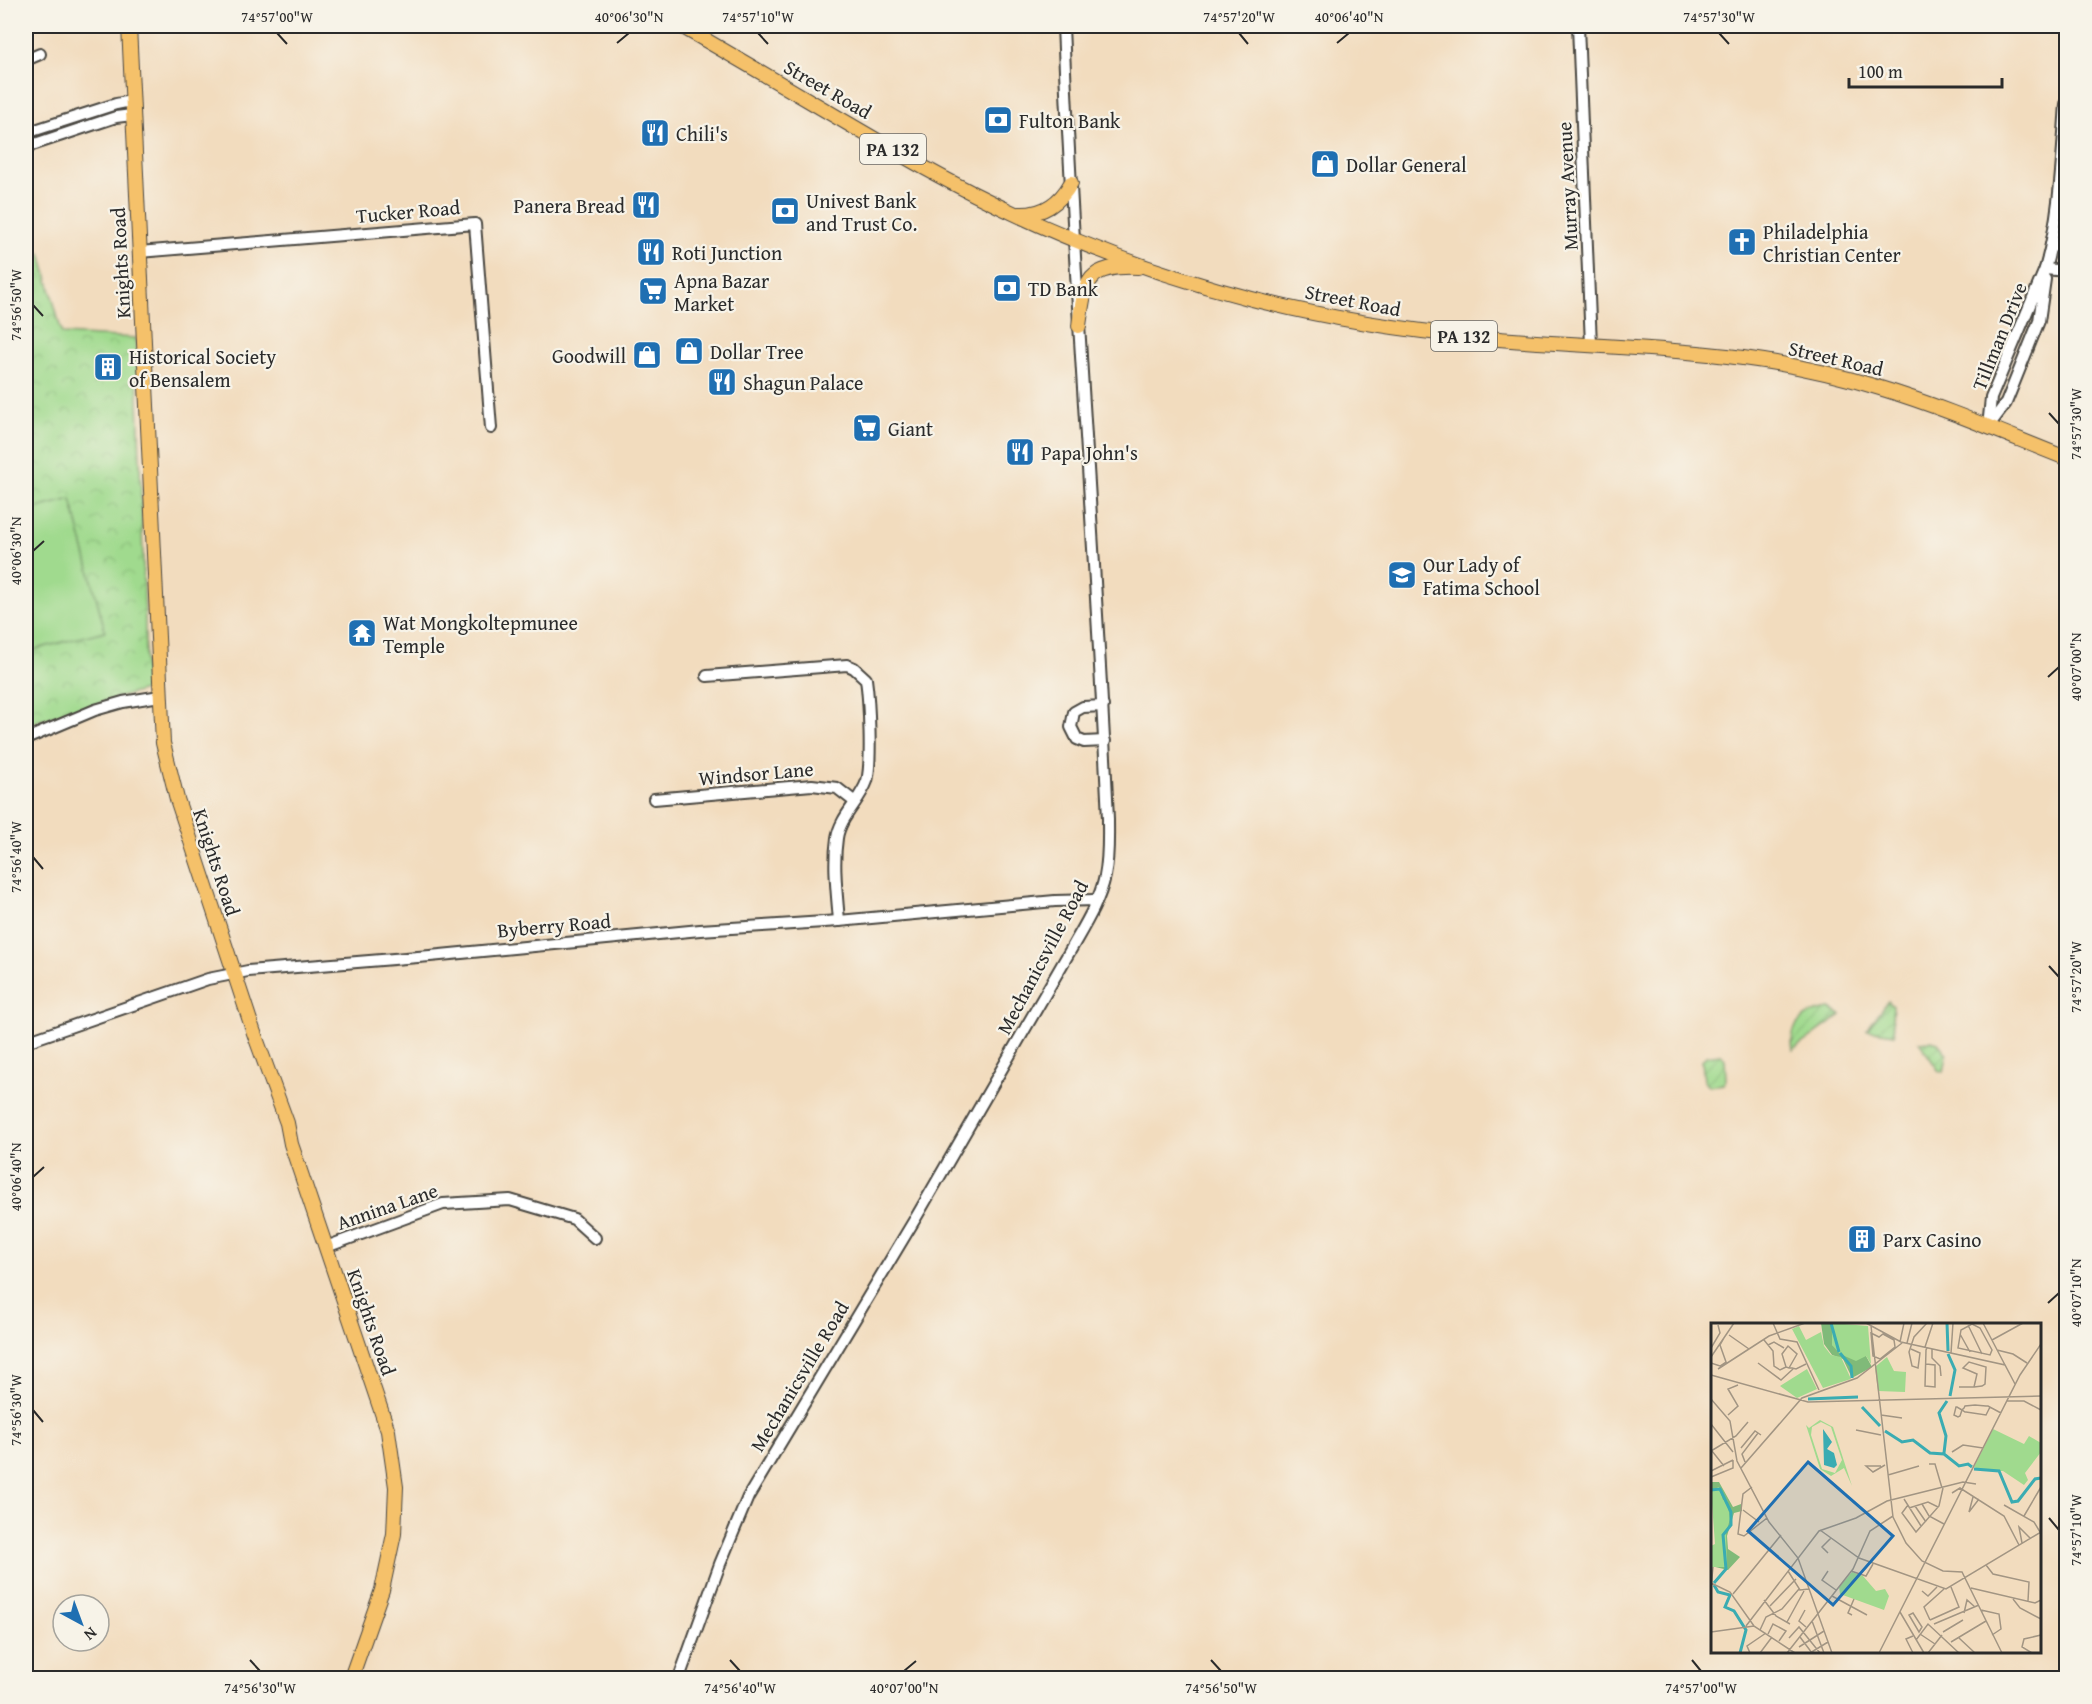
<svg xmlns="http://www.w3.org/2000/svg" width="2092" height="1704" font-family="'Gentium Book Plus',serif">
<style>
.park{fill:url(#park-crowns);stroke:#66825c;stroke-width:1.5}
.garden{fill:url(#garden-furrows);stroke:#66825c;stroke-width:1.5}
.pitch{fill:#a0da8e;stroke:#66825c;stroke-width:1.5}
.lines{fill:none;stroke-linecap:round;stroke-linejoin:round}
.minor-casing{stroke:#494641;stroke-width:14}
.major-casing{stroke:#494641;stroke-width:16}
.minor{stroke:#fff;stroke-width:10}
.major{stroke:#f5c16b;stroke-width:14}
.ticks{fill:none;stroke:#2b2b2b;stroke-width:2}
.labels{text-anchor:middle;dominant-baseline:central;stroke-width:4.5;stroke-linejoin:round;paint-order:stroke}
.shield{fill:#f7f3e8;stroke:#686764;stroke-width:1.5}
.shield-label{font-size:18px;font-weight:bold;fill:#2b2b2b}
.street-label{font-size:20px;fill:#2b2b2b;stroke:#f7f3e8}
.poi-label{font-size:20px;fill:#2b2b2b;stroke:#f7f3e8;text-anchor:start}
.inset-river{fill:none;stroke:#3aacb2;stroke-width:3}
.inset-road{fill:none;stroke:#a29583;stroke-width:1.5}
.view{fill:#1f6fb2;fill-opacity:0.15;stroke:#1f6fb2;stroke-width:3}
.inset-edge{fill:none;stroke:#2b2b2b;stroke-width:3}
.neatline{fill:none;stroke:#2b2b2b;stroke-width:2}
.ticks-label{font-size:15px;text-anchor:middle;fill:#2b2b2b}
</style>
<defs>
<pattern id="park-crowns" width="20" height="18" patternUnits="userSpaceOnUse" patternTransform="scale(1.5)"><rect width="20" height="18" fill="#a0da8e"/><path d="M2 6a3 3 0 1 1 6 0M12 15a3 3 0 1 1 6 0" fill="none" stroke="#8abb7b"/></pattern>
<pattern id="garden-furrows" width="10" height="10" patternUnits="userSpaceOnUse" patternTransform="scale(1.5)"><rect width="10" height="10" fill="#a0da8e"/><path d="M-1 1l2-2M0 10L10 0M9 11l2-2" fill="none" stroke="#8abb7b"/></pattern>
</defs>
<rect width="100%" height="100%" fill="#f7f3e8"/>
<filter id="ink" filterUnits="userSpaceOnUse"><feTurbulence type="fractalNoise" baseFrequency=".0167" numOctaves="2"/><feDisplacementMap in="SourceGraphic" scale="12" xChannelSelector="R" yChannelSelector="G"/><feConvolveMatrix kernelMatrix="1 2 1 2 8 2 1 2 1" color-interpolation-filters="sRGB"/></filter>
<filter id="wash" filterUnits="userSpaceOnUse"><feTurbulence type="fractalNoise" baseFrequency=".008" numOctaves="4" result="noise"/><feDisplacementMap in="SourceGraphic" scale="24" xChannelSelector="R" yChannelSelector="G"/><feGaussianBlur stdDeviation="1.35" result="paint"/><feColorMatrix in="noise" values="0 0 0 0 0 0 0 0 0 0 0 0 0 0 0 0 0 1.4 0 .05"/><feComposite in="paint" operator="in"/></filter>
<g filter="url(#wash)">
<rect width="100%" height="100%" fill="#f2dcbe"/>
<!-- park -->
<path class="park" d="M 41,253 L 62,334 L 136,338 L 145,621 L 145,690 L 38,721 L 26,726 L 26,259 Z"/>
<!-- garden -->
<g class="garden">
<path d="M 1888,1001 L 1893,1006 L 1892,1016 L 1895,1034 L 1867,1030 Z"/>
<path d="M 1830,1009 L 1841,1015 L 1793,1050 C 1788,1023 1806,1012 1830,1009 Z"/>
<path d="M 1931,1041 L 1938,1043 L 1947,1054 L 1944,1072 L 1939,1071 L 1919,1042 Z"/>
<path d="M 1720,1054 L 1725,1059 L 1726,1079 L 1724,1084 L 1709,1086 L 1704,1081 L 1702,1061 L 1706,1056 Z"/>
</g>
<!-- pitch -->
<path class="pitch" d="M 71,499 L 105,631 L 29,651 L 26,638 L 26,511 Z"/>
</g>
<g filter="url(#ink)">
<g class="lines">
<!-- minor casing -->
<g class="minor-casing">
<g id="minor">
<path d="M 1578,26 L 1591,345"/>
<path d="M 26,60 L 40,54"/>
<path d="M 26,133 L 116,104 L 131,101"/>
<path d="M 26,147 L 116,117 L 132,115"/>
<path d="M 2051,246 L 2066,247"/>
<path d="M 139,252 L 475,224 L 491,428"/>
<path d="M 2045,269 L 2066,271"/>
<path d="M 1988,427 L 1991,398 L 2045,269 C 2060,216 2062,159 2066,104"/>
<path d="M 1988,427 L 2006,403 L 2039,321 L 2045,279"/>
<path d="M 707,676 L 847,665 L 854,668 L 866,679 C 869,700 872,762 867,781 C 860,801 840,817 837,838 C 833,865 837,894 839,921"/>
<path d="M 1103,706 L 1083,707 L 1074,712 L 1071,727 L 1077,739 L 1084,742 L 1105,741"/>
<path d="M 26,739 L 95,710 L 123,702 L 160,696"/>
<path d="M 654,799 L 812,785 L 837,788 L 855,802"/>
<path d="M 26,1042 L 208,979 L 248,971 L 430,956 L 700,930 L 839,921 L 1055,901 L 1096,900"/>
<path d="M 326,1247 L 443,1204 L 510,1200 L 574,1219 L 595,1238"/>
<path d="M 679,1678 L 720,1564 L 748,1497 L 918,1214 L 1074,944 C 1086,923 1100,900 1105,876 C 1109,857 1108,838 1108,819 C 1096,555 1074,290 1063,26"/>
</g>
</g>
<!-- major casing -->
<g class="major-casing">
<g id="major">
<path d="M 129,26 L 163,743 L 177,799 L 254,1033 L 287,1123 L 291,1144 L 388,1431 L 396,1487 L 394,1534 L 382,1590 L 351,1678"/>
<path d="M 681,26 C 762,72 842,121 923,167 C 1026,224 1138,270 1252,299 C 1326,318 1401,330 1477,337 C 1566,346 1655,346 1743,358 C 1789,364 1835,374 1880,388 C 1943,407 2005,434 2066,458"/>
<path d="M 1019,214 C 1042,215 1060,203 1071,183"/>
<path d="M 1079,326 C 1085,281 1086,265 1138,267"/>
</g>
</g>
<!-- minor -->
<use href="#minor" class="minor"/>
<!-- major -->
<use href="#major" class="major"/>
</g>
</g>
<!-- ticks -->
<path class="ticks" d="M 277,33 L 287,44M 758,33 L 768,44M 1239,33 L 1248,44M 1719,33 L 1729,44M 617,43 L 629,33M 1337,43 L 1349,33M 33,305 L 43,316M 2049,413 L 2059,424M 33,551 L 44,541M 2048,677 L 2059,667M 33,857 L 43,869M 2049,966 L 2059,977M 33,1177 L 44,1167M 2048,1303 L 2059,1293M 33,1410 L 43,1422M 2049,1518 L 2059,1530M 250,1660 L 260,1671M 730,1660 L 740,1671M 1211,1660 L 1221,1671M 1692,1660 L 1701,1671M 904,1671 L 916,1661"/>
<!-- icons -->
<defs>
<g id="bank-square" transform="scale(1.5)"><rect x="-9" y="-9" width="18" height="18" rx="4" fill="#1f6fb2" stroke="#f7f3e8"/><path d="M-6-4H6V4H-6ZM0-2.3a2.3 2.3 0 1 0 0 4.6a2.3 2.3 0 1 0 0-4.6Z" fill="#fff"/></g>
<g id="restaurant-square" transform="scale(1.5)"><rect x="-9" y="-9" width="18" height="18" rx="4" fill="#1f6fb2" stroke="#f7f3e8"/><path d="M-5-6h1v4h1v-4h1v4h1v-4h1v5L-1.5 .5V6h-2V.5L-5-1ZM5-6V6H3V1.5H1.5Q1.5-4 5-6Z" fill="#fff"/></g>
<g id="shop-square" transform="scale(1.5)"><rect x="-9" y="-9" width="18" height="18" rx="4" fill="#1f6fb2" stroke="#f7f3e8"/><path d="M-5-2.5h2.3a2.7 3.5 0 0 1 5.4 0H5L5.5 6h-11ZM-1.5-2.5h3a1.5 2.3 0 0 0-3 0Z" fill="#fff"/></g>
<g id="church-square" transform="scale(1.5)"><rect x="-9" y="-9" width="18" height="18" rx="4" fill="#1f6fb2" stroke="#f7f3e8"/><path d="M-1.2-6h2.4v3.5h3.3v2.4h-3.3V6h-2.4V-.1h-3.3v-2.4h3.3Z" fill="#fff"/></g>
<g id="supermarket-square" transform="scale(1.5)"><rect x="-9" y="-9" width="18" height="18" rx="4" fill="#1f6fb2" stroke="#f7f3e8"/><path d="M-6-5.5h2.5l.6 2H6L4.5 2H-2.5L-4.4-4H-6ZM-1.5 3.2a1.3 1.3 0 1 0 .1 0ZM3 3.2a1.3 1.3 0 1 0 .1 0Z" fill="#fff"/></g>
<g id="building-square" transform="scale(1.5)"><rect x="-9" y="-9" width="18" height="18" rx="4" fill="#1f6fb2" stroke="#f7f3e8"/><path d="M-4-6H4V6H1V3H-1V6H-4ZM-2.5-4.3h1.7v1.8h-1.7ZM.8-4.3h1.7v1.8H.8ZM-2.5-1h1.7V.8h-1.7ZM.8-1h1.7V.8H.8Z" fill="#fff"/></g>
<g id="school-square" transform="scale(1.5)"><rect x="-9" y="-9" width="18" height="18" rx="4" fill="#1f6fb2" stroke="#f7f3e8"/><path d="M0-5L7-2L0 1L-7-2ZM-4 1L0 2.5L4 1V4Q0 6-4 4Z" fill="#fff"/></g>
<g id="temple-square" transform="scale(1.5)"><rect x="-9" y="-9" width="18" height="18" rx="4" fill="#1f6fb2" stroke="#f7f3e8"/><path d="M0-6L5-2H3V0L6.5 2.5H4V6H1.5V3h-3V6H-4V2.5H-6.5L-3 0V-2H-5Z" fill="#fff"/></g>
</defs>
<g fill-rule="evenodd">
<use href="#bank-square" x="998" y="120"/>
<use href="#restaurant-square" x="655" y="133"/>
<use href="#shop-square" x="1325" y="164"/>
<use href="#restaurant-square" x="646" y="205"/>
<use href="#bank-square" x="785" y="211"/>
<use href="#church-square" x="1742" y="242"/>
<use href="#restaurant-square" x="651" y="252"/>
<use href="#bank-square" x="1007" y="288"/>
<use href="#supermarket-square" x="653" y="291"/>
<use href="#shop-square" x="689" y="351"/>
<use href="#shop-square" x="647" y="355"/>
<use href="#building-square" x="108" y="367"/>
<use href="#restaurant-square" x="722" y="382"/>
<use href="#supermarket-square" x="867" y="428"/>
<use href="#restaurant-square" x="1020" y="452"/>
<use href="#school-square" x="1402" y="575"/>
<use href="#temple-square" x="362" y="633"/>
<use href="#building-square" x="1862" y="1239"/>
</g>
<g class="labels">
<!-- shield labels -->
<g class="shield">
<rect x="860" y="134" width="66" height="30" rx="4.5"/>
<rect x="1431" y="321" width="66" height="30" rx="4.5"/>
</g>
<g class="shield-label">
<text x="893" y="149">PA 132</text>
<text x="1464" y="336">PA 132</text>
</g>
<!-- street labels -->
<g class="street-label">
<text transform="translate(828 89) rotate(30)">Street Road</text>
<text transform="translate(1567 186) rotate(-93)">Murray Avenue</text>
<text transform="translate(408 211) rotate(-5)">Tucker Road</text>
<text transform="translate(120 263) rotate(-93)">Knights Road</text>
<text transform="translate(1353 300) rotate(11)">Street Road</text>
<text transform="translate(1999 336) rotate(-68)">Tillman Drive</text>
<text transform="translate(1836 358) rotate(13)">Street Road</text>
<text transform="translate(756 773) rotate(-5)">Windsor Lane</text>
<text transform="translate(217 862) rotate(72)">Knights Road</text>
<text transform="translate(554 925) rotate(-5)">Byberry Road</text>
<text transform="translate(1042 957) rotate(-62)">Mechanicsville Road</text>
<text transform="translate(387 1206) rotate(-19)">Annina Lane</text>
<text transform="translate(372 1322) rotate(71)">Knights Road</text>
<text transform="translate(799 1376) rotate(-59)">Mechanicsville Road</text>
</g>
<!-- poi labels -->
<g class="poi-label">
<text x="1019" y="120">Fulton Bank</text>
<text x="676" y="133">Chili's</text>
<text x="1346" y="164">Dollar General</text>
<text x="806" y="200">Univest Bank<tspan x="806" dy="23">and Trust Co.</tspan></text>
<text x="625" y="205" text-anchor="end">Panera Bread</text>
<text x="1763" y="231">Philadelphia<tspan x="1763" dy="23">Christian Center</tspan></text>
<text x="672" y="252">Roti Junction</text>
<text x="674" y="280">Apna Bazar<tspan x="674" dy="23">Market</tspan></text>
<text x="1028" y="288">TD Bank</text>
<text x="710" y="351">Dollar Tree</text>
<text x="626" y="355" text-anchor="end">Goodwill</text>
<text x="129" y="356">Historical Society<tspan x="129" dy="23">of Bensalem</tspan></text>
<text x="743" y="382">Shagun Palace</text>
<text x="888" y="428">Giant</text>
<text x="1041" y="452">Papa John's</text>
<text x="1423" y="564">Our Lady of<tspan x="1423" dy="23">Fatima School</tspan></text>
<text x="383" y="622">Wat Mongkoltepmunee<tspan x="383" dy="23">Temple</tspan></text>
<text x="1883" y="1239">Parx Casino</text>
</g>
</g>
<!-- overview -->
<g transform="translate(1711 1323)">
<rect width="330" height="330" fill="#f2dcbe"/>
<path d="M 110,0 L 121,0 L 121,22 L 155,33 L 161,44 L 141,55 L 132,36 L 121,32 L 113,21 ZM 0,159 L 8,159 L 22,184 L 30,181 L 31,188 L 23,190 L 16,213 L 17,226 L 29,234 L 17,247 L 0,243 L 5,219 Z" fill="#80ba79"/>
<path d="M 121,0 L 157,3 L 160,41 L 155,33 L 145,38 L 129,31 L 121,22 ZM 88,3 L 95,17 L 110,9 L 113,23 L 120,32 L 130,34 L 140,56 L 112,65 L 81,6 ZM 282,106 L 313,121 L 318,113 L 330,120 L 330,129 L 314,150 L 317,157 L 313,162 L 292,148 L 272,148 L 263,144 Z" fill="#a0da8e"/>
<path d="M 176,34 L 183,48 L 195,49 L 194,69 L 167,68 L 164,44 ZM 96,46 L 106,66 L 86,75 L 69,63 ZM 8,164 L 12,177 L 16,177 L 19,196 L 15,210 L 16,244 L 0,244 L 0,223 L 4,221 L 0,167 ZM 141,249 L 152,253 L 165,268 L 174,266 L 178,273 L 173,287 L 129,271 L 128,264 Z" fill="#a0da8e"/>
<path d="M 109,97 L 122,104 L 141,163 L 133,145 L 120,153 L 109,146 L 95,102 L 98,105 ZM 110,99 L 120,104 L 131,137 L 124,150 L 111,146 L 100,112 L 101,104 Z" fill="#a0da8e" fill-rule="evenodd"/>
<path d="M 112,106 L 121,119 L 116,126 L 123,130 L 126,142 L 123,145 L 113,142 Z" fill="#3aacb2"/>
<path class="inset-river" d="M 120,0 L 128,29M 236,0 L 237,28M 129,30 L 140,43 L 141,55M 237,31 L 244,47 L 239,73M 97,76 L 147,74M 151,84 L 169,103M 174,108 L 191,119 L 202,117 L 219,130 L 233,131 L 248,143 L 257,141 L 261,144M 233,130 L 235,113 L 228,90 L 236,78M 263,146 L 288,148 L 301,179 L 307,178 L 324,156 L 330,155M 0,167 L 9,166 L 20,189 L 20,202 L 12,212 L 15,246 L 3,260M 3,262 L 7,269 L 19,272 L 14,284 L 23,288 L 35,307 L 29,330"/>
<path class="inset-road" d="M 62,0 L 69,16 L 86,19 L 108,67M 155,0 L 190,19 L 294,42 L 304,61M 272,0 L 294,42M 261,1 L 269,5 L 281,27 L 279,32 L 247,25 L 250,7 ZM 257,2 L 271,31M 160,3 L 182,194 L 195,220 L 211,238 L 232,248 L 251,249 L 291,330M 160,10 L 168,14 L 172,11 L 183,17 L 184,24 L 169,36 L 162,33 ZM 249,11 L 259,29M 18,12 L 38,26M 53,17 L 62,28 L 63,43 L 69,47 L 75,44M 281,17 L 312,0M 189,19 L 193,0M 196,20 L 201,0M 57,22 L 63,19 L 73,25M 214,24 L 222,0M 0,25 L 9,10 L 7,2M 200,26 L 209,30 L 207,45 L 201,43 L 198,29 L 203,14 L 216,0M 221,26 L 221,35 L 229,43 L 230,53M 286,27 L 302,31 L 316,40M 240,30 L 242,0M 0,34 L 23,0M 0,40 L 9,43 L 15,39 L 9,22 L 13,15M 47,40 L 70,57 L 82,46M 215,41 L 224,42 L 224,64 L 214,63 L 215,27 L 216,25M 78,45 L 86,31 L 77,23 L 71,31 L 75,44 L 78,45 L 81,45 L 85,46 L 95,41M 7,46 L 58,13 L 94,0M 0,52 L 97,79 L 330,73M 248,64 L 263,64 L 271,63 L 274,61 L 275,44 L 258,39 L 252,45 L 266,51 L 263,64M 0,76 L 19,98 L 26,138 L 58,199 L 87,235 L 121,330M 296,78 L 313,78 L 330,87M 279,84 L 275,92 L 255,89 L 254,89 L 251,87 L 246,84 L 245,84 L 243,92 L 247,94 L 249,93 L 251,87 L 253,85 L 254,83 L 264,82 L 275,83 L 277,83 L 290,90M 17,92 L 27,83 L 17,66 L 27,62M 170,92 L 191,95M 0,101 L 22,129M 145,107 L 170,112M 30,125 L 44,108 L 50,112M 0,128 L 25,113 L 37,99M 1,128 L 13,143M 241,129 L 252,122 L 272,125M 34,139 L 31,131 L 47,110M 218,141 L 224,141 L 231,165M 170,143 L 155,143 L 162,149 L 174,142M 30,145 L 91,75 L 146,55 L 191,20M 0,148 L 22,137M 177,152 L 208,143M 0,154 L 22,145 L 22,137M 41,164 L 32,171 L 27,211 L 33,213 L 56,195M 241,170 L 249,165 L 293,193 L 308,222M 262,174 L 258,189 L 268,176M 193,176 L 210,203M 211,181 L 218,193 L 233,201M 197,182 L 191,190 L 205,209 L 228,183 L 232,165M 293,182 L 323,199 L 329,209M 204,183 L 215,199M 198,185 L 217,179 L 227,184M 32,187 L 48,199M 313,193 L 330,164M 109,207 L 148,235 L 235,266 L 330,209M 311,220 L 308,204 L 319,215M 117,230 L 111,224 L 120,215M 275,242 L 282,251 L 318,259 L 317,278M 77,248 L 89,267 L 98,266M 117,248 L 111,257 L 125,267M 140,248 L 155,253 L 162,241M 0,260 L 19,269 L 43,303M 0,265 L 2,244M 260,265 L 324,280 L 330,277M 211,268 L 217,273 L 226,264M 22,271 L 70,212M 121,273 L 156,292M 302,276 L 309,285 L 330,296M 53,277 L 65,293 L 79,301M 59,283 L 85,256M 94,287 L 88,298 L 95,304M 270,287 L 288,291 L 290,306 L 281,312M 189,289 L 213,330M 202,290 L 211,304 L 208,309 L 198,292 ZM 253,290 L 256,277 L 264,284M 141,292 L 137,290 L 143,276M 219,297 L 248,284 L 240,264M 219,297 L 213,284 L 233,266M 101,298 L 113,330M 76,299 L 93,268M 223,301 L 268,282M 35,303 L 108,208 L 145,195 L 176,178 L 252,159 L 265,161M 49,307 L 55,294 L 71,286 L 88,266M 0,309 L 43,303 L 84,330M 232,309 L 252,297M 57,311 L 62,301 L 75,308 L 68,318M 209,311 L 224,321M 202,313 L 195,316 L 202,330M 89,314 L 101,330M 78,315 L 88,304 L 109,330M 248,315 L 264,330M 205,317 L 217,301 L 248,330M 240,319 L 275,298M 88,324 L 113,308M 39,330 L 36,323 L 55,310M 49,330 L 61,314M 76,330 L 142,246 L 159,208 L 182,193M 99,330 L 117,319M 168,330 L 309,52 L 330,21M 217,330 L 231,312M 321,330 L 311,324 L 313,316 L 330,312"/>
<path class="view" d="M 97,139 L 182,213 L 122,282 L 37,208 Z"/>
<rect width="330" height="330" class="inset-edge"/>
</g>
<!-- margin -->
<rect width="2092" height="1704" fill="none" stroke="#f7f3e8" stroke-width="66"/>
<!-- north arrow -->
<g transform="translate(81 1623) rotate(139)"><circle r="28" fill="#f7f3e8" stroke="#a5a39c" stroke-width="1.5"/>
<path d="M0-4.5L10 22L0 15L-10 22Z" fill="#1f6fb2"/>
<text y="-9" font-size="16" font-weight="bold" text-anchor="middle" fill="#2b2b2b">N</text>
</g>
<!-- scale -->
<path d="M1849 78v9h153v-9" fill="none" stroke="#2b2b2b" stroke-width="3"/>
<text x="1858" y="78" font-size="18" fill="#2b2b2b" stroke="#f7f3e8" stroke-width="4.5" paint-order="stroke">100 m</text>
<rect x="33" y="33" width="2026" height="1638" class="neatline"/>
<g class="ticks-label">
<text x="277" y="22">74°57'00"W</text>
<text x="629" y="22">40°06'30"N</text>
<text x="758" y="22">74°57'10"W</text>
<text x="1239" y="22">74°57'20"W</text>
<text x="1349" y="22">40°06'40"N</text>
<text x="1719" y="22">74°57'30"W</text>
<text transform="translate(16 305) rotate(-90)" y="5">74°56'50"W</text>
<text transform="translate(2076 424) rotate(-90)" y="5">74°57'30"W</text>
<text transform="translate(16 551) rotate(-90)" y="5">40°06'30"N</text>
<text transform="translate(2076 667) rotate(-90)" y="5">40°07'00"N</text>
<text transform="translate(16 857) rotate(-90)" y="5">74°56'40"W</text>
<text transform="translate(2076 977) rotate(-90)" y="5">74°57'20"W</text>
<text transform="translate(16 1177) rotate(-90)" y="5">40°06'40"N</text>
<text transform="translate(2076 1293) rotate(-90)" y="5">40°07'10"N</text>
<text transform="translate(16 1410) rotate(-90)" y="5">74°56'30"W</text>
<text transform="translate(2076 1530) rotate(-90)" y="5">74°57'10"W</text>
<text x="260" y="1693">74°56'30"W</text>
<text x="740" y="1693">74°56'40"W</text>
<text x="904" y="1693">40°07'00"N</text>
<text x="1221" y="1693">74°56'50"W</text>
<text x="1701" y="1693">74°57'00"W</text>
</g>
</svg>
